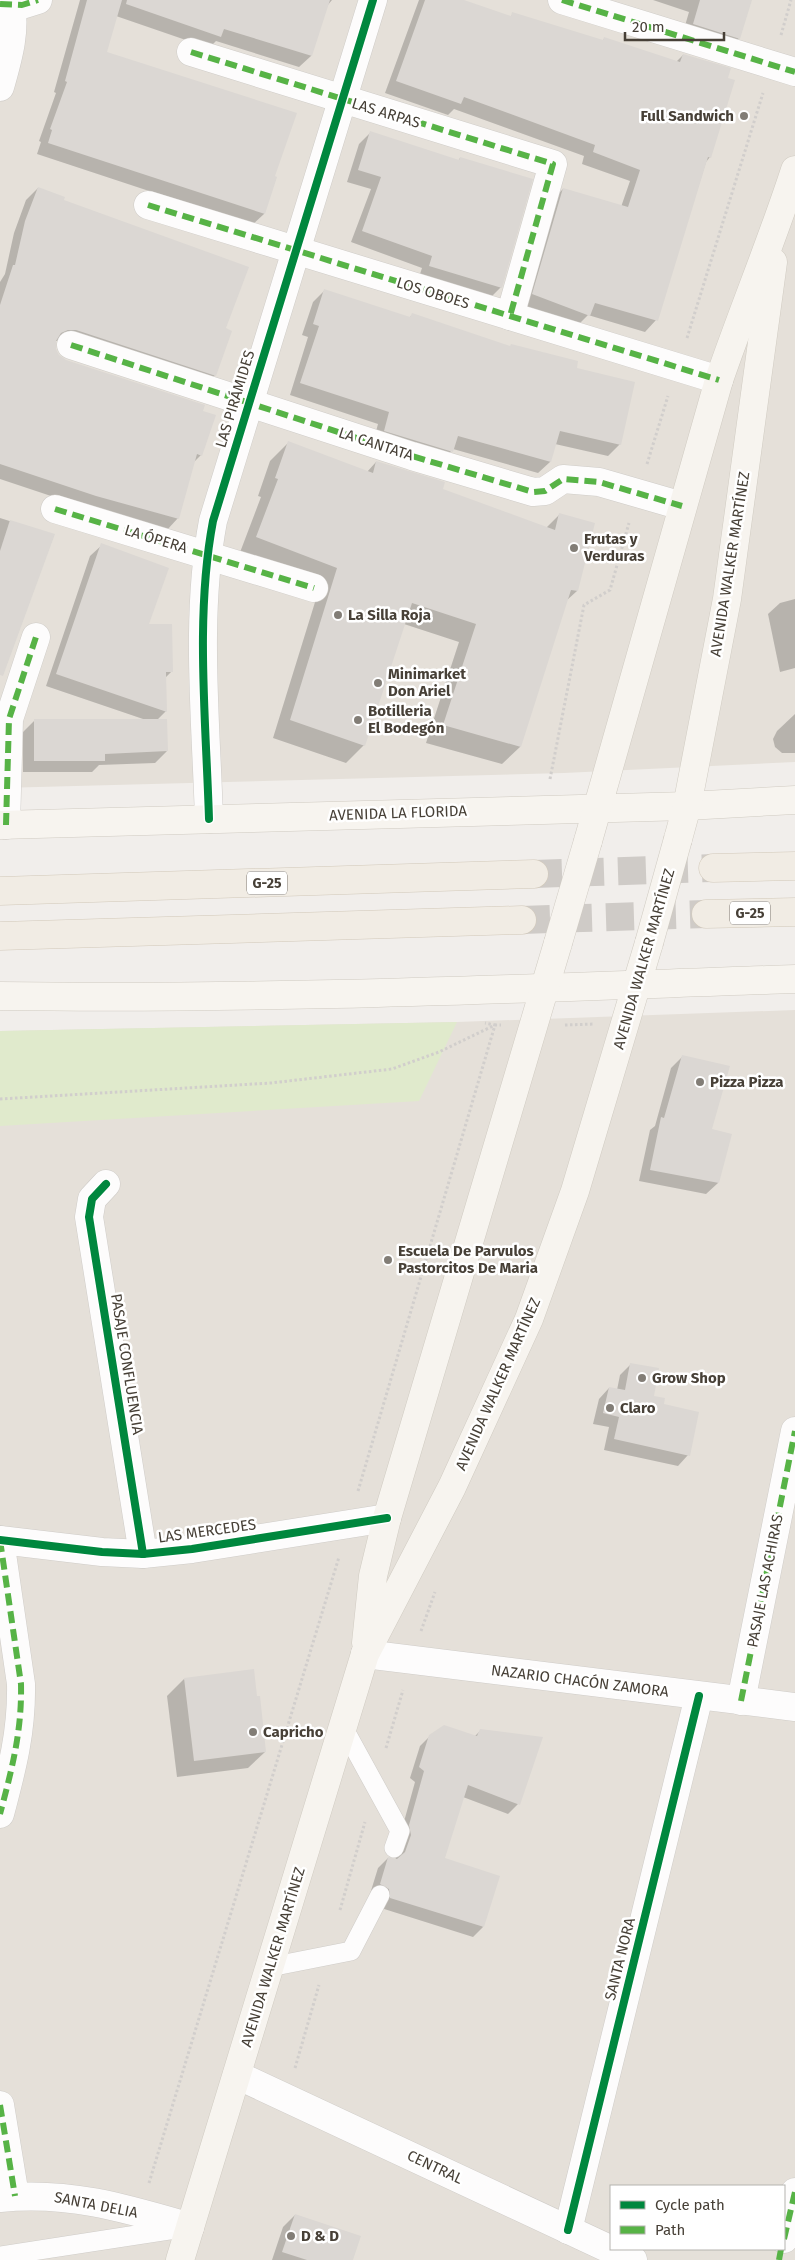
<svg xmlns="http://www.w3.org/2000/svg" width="795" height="2260" font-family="'Fira Sans',sans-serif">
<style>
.residential{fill:#e5e0d9;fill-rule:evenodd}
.green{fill:#e0eacc}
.shadow{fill:#0003}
.building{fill:#dbd7d3}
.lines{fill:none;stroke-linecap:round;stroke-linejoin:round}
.primary-tunnel{stroke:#cfcbc7;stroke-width:28;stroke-dasharray:28 14;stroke-linecap:butt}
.service-casing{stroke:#cfccc8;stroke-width:20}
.minor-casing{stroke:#cfccc8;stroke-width:29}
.tertiary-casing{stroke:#cfccc8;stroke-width:29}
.secondary-casing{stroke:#d0cbc2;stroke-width:29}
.primary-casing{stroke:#d2c9ba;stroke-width:29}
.path{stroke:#d1cecc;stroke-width:3;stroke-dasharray:2.5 2.5;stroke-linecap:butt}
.service{stroke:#fdfcfc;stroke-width:19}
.minor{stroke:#fdfcfc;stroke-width:28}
.tertiary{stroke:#fdfcfc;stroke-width:28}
.secondary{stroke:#f7f4ef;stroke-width:28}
.primary{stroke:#f1ece4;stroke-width:28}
.secondary-bridge-casing{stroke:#d0cbc2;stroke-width:29;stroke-linecap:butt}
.secondary-bridge{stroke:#f7f4ef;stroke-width:28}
.quiet{stroke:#57b346;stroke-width:6;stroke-dasharray:12 6;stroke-linecap:butt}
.cycleway-casing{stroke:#fff;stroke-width:11}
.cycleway{stroke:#00873e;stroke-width:8}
.poi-dot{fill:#827d76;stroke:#fff;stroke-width:2}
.labels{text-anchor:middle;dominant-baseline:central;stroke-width:5;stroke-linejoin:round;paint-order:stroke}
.shield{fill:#fff;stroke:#7e7973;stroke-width:1}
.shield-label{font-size:14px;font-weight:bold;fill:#474037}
.street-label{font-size:15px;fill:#474037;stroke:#fff}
.poi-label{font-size:15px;font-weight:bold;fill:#474037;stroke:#fff;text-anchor:start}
</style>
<rect width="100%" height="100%" fill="#f1eeeb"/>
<!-- residential -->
<g class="residential">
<path d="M 0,0 L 795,0 L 795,762 L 564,773 L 0,788 Z"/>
<path d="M 795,1010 L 795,2260 L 0,2260 L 0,1031 L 457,1022 ZM 611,2186 L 784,2186 L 784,2249 L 611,2249 Z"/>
</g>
<!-- green -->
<path class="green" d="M 457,1022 L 419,1101 L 0,1126 L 0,1031 Z"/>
<!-- shadow -->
<g class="shadow">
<path d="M 80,0 L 332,0 L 327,6 L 311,56 L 299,67 L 216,41 L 209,48 L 116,16 L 106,52 L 276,178 L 264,214 L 252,225 L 37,154 L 41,142 L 39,141 L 56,93 L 54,92 Z"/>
<path d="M 419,0 L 460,0 L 510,17 L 513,14 L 602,41 L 604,39 L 676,62 L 683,55 L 710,157 L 706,162 L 656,320 L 645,332 L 588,315 L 577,326 L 522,306 L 551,201 L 563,189 L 621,207 L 630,181 L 582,164 L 584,156 L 454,109 L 448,115 L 385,93 Z"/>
<path d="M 653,0 L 751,0 L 739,38 L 727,50 L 682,36 L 689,12 Z"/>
<path d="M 370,133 L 458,161 L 460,158 L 501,287 L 489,299 L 419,277 L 422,268 L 351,242 L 371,189 L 347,182 L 359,144 Z"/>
<path d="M 38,188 L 63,201 L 224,329 L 215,375 L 203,387 L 64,341 L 55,341 L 55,349 L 58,356 L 65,361 L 202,411 L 201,455 L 193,463 L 178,518 L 167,530 L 84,507 L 0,479 L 0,282 L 5,274 L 14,233 L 26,200 Z"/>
<path d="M 324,291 L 409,318 L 412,315 L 575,369 L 620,444 L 608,456 L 555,444 L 550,462 L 538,473 L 453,449 L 440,463 L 373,442 L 378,424 L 290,395 L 308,337 L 302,335 L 313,302 Z"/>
<path d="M 288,443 L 367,472 L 376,462 L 441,490 L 546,528 L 559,515 L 577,591 L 566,601 L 520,747 L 502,764 L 426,743 L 459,642 L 404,624 L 364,745 L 346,763 L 273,738 L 320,586 L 239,555 L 261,497 L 258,496 L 270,461 Z"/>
<path d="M 0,518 L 54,535 L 0,673 Z"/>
<path d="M 102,545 L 172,671 L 165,678 L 166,711 L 156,721 L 167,751 L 155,763 L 99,765 L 92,772 L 23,772 L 23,732 L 35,720 L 146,720 L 46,686 L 90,556 Z"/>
<path d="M 795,599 L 795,668 L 780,672 L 768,614 L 780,603 Z"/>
<path d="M 795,714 L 795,753 L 782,753 L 775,747 L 773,739 L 777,731 Z"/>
<path d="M 682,1057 L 711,1130 L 718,1183 L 706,1194 L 639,1181 L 650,1130 L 655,1126 L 671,1068 Z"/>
<path d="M 631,1364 L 653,1396 L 663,1405 L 688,1455 L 678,1466 L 604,1450 L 609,1427 L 593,1424 L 599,1399 L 609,1388 L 617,1390 L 620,1375 Z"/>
<path d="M 184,1679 L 265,1752 L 248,1768 L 177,1777 L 167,1696 Z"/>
<path d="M 481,1730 L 518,1804 L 508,1814 L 463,1797 L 444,1859 L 483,1927 L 473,1937 L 381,1908 L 370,1894 L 378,1868 L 388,1858 L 395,1860 L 401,1846 L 400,1836 L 415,1782 L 410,1778 L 420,1746 L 430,1736 L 474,1737 Z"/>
<path d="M 295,2215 L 351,2260 L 272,2260 L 283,2227 Z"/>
</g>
<!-- building -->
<g class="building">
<path d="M 87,0 L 122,0 L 107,52 L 297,113 L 275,176 L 277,177 L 265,214 L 48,143 L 52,130 L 50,129 L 67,82 L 65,81 Z"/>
<path d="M 127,0 L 330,0 L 312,56 L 224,29 L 221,37 L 126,4 Z"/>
<path d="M 425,0 L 464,0 L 511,16 L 512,12 L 603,40 L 604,37 L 680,62 L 683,54 L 731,68 L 728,78 L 735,80 L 711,158 L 708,157 L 658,321 L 595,303 L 590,316 L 532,294 L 563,188 L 628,207 L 640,170 L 593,152 L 595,145 L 464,97 L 461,104 L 396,81 Z"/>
<path d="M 700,0 L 752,0 L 740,39 L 693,24 Z"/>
<path d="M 370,131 L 459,160 L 460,157 L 533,179 L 502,288 L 429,266 L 432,256 L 362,231 L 381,177 L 358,170 Z"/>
<path d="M 38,187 L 65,197 L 64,200 L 249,267 L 226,328 L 232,331 L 216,376 L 76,330 L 68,330 L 61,333 L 56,341 L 56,349 L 59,355 L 66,360 L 205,405 L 203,411 L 216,415 L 202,456 L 197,454 L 179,519 L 96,496 L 0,464 L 0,305 L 13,265 L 15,265 L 25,221 Z"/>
<path d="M 324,289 L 410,317 L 412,313 L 510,346 L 511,344 L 578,361 L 577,368 L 635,382 L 621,445 L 560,431 L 551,462 L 458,436 L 453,452 L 384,431 L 389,412 L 300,383 L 319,326 L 313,324 Z"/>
<path d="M 288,441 L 373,473 L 376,461 L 445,482 L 443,489 L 555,530 L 559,513 L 595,523 L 578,591 L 571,590 L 521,747 L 443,725 L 476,624 L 412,603 L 365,746 L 290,720 L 337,568 L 256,537 L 278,479 L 275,478 Z"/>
<path d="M 10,520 L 55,534 L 3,676 L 0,675 L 0,551 Z"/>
<path d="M 101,543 L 169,568 L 149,624 L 172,624 L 173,672 L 166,672 L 167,712 L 56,674 Z"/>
<path d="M 34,719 L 167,719 L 168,751 L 105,754 L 105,761 L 34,761 Z"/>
<path d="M 682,1055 L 730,1066 L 712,1129 L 732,1134 L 719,1183 L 650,1170 L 661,1117 L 664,1118 Z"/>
<path d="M 630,1363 L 659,1368 L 654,1396 L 665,1398 L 664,1404 L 699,1412 L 690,1456 L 614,1439 L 619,1417 L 603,1413 L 609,1387 L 625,1390 Z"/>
<path d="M 254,1669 L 257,1696 L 260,1696 L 266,1752 L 194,1761 L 184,1678 Z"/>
<path d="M 444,1725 L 477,1736 L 480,1729 L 543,1737 L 520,1805 L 468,1785 L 445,1858 L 500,1876 L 484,1927 L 390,1898 L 389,1889 L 380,1884 L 388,1857 L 397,1859 L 405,1852 L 411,1835 L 409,1825 L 424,1771 L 419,1767 L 429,1735 Z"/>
<path d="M 295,2214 L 361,2236 L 353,2260 L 307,2260 L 282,2252 Z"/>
</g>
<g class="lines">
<!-- primary-tunnel -->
<g class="primary-tunnel">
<path d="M 534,874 L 713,868"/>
<path d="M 522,920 L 706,914"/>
</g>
<!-- service casing -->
<g class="service-casing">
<g id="service">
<path d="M 343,1727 L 400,1831 L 394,1848"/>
<path d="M 270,1967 L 351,1951 L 380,1895"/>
<path d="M 0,2256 L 182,2228"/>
</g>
</g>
<!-- minor casing -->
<g class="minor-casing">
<g id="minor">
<path d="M 562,0 L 795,72"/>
<path d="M 0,4 L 22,5 L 38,0"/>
<path d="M 191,52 L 553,164 L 510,316"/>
<path d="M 0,87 C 8,59 17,29 10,0"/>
<path d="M 148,205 L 719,380"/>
<path d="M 71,345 L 412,456 L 533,492 L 545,491 L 563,479 L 599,482 L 682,506"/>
<path d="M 55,509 L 314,588"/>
<path d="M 209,819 C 206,721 195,616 213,521 L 373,0"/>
<path d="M 6,825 L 9,719 L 36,637"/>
<path d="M 106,1184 L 92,1199 L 89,1217 L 143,1554"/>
<path d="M 0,1540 L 102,1552 L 143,1554 L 192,1549 L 387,1518"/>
<path d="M 0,1540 L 21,1684 C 22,1731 12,1769 0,1814"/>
<path d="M 741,1701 L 795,1431"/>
<path d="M 237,2075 L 633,2260"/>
<path d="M 0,2105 L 15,2196"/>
<path d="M 0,2198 C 69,2191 125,2208 190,2227"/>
<path d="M 568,2230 L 699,1696"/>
<path d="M 784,2239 L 795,2192"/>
</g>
</g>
<!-- tertiary casing -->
<g class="tertiary-casing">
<path id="tertiary" d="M 365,1654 L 795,1707"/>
</g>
<!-- secondary casing -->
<g class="secondary-casing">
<g id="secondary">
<path d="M 0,825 L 687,806 L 795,800"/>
<path d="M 678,839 L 687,806 L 727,599 L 773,262"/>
<path d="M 588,841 L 719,380 C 743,310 772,241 795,170"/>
<path d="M 0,996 C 265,1000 530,988 795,979"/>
<path d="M 366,1643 L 373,1576 L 387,1518 L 558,943"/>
<path d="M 180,2260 L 365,1654 L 452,1487 L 529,1319 L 575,1191 L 649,943"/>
</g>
</g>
<!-- primary casing -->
<g class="primary-casing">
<g id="primary">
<path d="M 713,868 L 795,866"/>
<path d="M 0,891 L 534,874"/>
<path d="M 706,914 L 795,912"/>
<path d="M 0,936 L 522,920"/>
</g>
</g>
<!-- path -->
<g class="path">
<path d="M 781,35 L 791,0"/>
<path d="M 687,338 L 763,93"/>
<path d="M 647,464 L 668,396"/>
<path d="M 550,779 L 584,605 L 610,590 L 629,523"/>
<path d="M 565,1025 L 594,1024"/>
<path d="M 0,1099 L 271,1083 L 392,1069 L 439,1052 L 495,1025 L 501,1025"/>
<path d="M 358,1491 L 495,1025 L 485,1023"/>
<path d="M 421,1631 L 435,1592"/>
<path d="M 386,1748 L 403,1690"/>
<path d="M 340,1910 L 365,1822"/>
<path d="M 295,2068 L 319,1985"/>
<path d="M 149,2183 L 339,1557"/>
</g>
<!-- service -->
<use href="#service" class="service"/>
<!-- minor -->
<use href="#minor" class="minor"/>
<!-- tertiary -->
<use href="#tertiary" class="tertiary"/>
<!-- secondary -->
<use href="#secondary" class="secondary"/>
<!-- primary -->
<use href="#primary" class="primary"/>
<!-- secondary-bridge casing -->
<g class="secondary-bridge-casing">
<g id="secondary-bridge">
<path d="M 558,943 L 588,841"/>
<path d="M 649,943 L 678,839"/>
</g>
</g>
<!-- secondary-bridge -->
<use href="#secondary-bridge" class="secondary-bridge"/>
<!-- quiet -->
<g class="quiet">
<path d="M 562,0 L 795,72"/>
<path d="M 0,4 L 22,5 L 38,0"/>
<path d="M 191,52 L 553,164 L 510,316"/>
<path d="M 148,205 L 719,380"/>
<path d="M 71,345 L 412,456 L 533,492 L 545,491 L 563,479 L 599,482 L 682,506"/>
<path d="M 55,509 L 314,588"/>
<path d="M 6,825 L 9,719 L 36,637"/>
<path d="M 0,1540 L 21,1684 C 22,1731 12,1769 0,1814"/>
<path d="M 741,1701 L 795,1431"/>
<path d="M 0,2105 L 15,2196"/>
<path d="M 784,2239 L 795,2192"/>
<path d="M 779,2260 L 781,2249"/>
</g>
<!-- cycleway casing -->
<g class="cycleway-casing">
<g id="cycleway">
<path d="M 209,819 C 206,721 195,616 213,521 L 373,0"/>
<path d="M 106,1184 L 92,1199 L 89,1217 L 143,1554"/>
<path d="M 0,1540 L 102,1552 L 143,1554 L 192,1549 L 387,1518"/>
<path d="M 568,2230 L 699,1696"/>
</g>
</g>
<!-- cycleway -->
<use href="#cycleway" class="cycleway"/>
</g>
<!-- markers -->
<g class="poi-dot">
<circle cx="744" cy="116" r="5"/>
<circle cx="574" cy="548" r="5"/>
<circle cx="338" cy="615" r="5"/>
<circle cx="378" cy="683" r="5"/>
<circle cx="358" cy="720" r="5"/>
<circle cx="700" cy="1082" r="5"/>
<circle cx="388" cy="1260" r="5"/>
<circle cx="642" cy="1378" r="5"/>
<circle cx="610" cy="1408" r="5"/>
<circle cx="253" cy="1732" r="5"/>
<circle cx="291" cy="2236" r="5"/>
</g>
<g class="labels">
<!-- shield labels -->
<g class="shield">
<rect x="247" y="871.5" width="40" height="23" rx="4"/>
<rect x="730" y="901.5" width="40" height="23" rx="4"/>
</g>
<g class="shield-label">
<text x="267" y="883">G-25</text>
<text x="750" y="913">G-25</text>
</g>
<!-- street labels -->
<g class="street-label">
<text transform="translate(386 113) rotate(17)">LAS ARPAS</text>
<text transform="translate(433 293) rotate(17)">LOS OBOES</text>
<text transform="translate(235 399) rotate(-73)">LAS PIRÁMIDES</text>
<text transform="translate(376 444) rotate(18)">LA CANTATA</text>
<text transform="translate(156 539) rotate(17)">LA ÓPERA</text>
<text transform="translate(730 564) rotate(-81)">AVENIDA WALKER MARTÍNEZ</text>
<text transform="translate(398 813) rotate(-2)">AVENIDA LA FLORIDA</text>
<text transform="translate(644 959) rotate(-74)">AVENIDA WALKER MARTÍNEZ</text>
<text transform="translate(127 1364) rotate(81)">PASAJE CONFLUENCIA</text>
<text transform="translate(498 1384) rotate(-66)">AVENIDA WALKER MARTÍNEZ</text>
<text transform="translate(207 1531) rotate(-8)">LAS MERCEDES</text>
<text transform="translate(765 1581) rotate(-79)">PASAJE LAS ACHIRAS</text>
<text transform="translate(580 1681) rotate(7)">NAZARIO CHACÓN ZAMORA</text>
<text transform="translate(273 1957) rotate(-73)">AVENIDA WALKER MARTÍNEZ</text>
<text transform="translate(620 1959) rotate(-76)">SANTA NORA</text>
<text transform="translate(435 2167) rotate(25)">CENTRAL</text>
<text transform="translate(96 2205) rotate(11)">SANTA DELIA</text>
</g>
<!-- poi labels -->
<g class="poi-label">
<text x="734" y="116" text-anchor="end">Full Sandwich</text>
<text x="584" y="539">Frutas y<tspan x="584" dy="17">Verduras</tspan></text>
<text x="348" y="615">La Silla Roja</text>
<text x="388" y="674">Minimarket<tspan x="388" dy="17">Don Ariel</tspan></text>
<text x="368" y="711">Botilleria<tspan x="368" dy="17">El Bodegón</tspan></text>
<text x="710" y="1082">Pizza Pizza</text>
<text x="398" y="1251">Escuela De Parvulos<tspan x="398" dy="17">Pastorcitos De Maria</tspan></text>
<text x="652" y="1378">Grow Shop</text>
<text x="620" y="1408">Claro</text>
<text x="263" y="1732">Capricho</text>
<text x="301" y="2236">D &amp; D</text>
</g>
</g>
<!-- legend -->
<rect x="610" y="2185" width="175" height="65" fill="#ffffff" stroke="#b5b3af"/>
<rect x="620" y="2201" width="25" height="8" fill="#00873e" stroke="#b5b3af"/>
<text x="655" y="2210" font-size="15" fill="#474037">Cycle path</text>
<rect x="620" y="2226" width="25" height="8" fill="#57b346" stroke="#b5b3af"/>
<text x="655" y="2235" font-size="15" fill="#474037">Path</text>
<!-- scale -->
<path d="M625 32v8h99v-8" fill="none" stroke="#474037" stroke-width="2.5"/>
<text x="632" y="32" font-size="15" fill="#474037" stroke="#ffffff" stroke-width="4" paint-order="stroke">20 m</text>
</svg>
